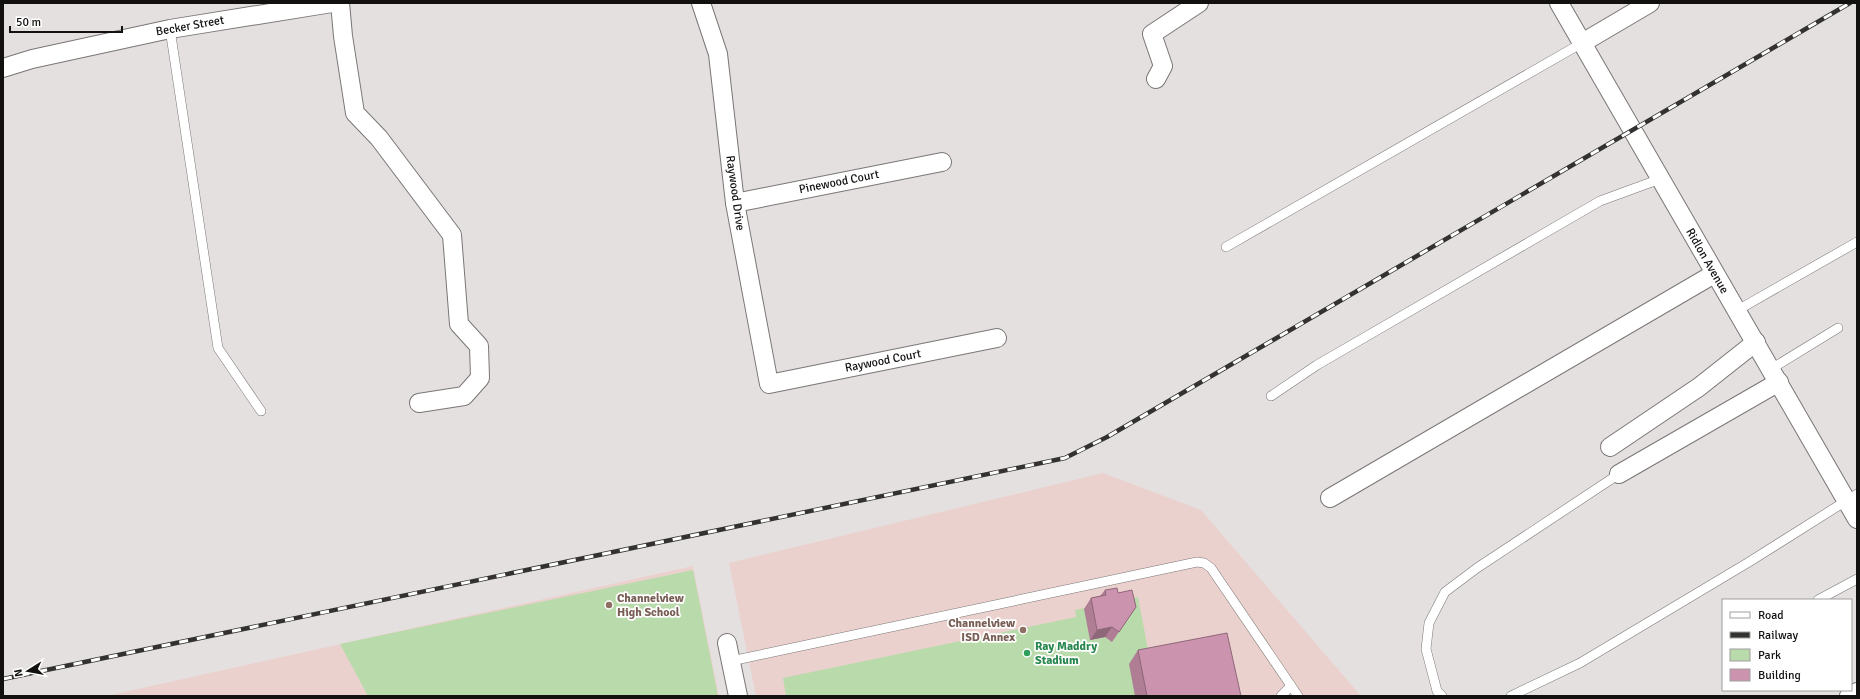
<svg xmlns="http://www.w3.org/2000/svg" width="1860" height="699" font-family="Signika,sans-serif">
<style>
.education{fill:#ebd1ce}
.green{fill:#b9daaa}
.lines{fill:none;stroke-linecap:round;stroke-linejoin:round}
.service-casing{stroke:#7a7675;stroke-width:10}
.minor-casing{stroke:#7a7675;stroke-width:20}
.service{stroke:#fff;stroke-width:9}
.minor{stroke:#fff;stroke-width:18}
.rail-casing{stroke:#333231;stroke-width:4.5}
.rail{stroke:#fff;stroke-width:3;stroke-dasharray:9;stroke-linecap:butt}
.wall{fill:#af7e95}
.shaded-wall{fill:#8e6779}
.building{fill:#cb93ad;stroke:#8e6779}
.education-dot{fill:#8d6e63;stroke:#fff;stroke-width:1.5}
.leisure-dot{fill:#2e9e5b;stroke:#fff;stroke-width:1.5}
.labels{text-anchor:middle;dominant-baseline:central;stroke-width:3.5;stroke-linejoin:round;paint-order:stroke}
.street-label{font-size:12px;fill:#121110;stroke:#fff}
.education-label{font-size:12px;font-weight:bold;fill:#785e54;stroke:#fff;text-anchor:start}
.leisure-label{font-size:12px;font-weight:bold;fill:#27864d;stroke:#fff;text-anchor:start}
</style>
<rect width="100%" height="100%" fill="#e4e0df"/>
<!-- education -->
<g class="education">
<path d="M 1103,473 L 1201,510 L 1361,696 L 756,696 L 729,563 Z"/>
<path d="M 693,566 L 719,696 L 106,696 Z"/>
</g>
<!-- green -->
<g class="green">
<path d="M 693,570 L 718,696 L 368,696 L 340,644 Z"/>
<path d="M 1138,597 L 1150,660 L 1228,696 L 786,696 L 783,678 L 1076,617 L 1075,610 Z"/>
</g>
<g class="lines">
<!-- service casing -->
<g class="service-casing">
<g id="service">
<path d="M 170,29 L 218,348 L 261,411"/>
<path d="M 1226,247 L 1582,43"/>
<path d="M 1736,311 L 1857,242"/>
<path d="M 1771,369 L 1838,328"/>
<path d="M 1271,396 L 1317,365 L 1600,201 L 1660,179"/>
<path d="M 1818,600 L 1857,579"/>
<path d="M 731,661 L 1197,562 L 1204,563 L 1211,568 L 1298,696"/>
<path d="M 1281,696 L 1291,686"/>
<path d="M 1442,696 L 1437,691 L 1426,649 L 1429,623 L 1445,592 L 1477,568 L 1619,474"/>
<path d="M 1511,696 L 1580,663 L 1749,562 L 1857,494"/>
</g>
</g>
<!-- minor casing -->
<g class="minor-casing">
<g id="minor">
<path d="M 340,3 L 343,36 L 355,113 L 379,138 L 452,235 L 459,324 L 479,346 L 480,378 L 464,396 L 419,403"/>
<path d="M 701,3 L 718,54 L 735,203 L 769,384 L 997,338"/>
<path d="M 1559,3 L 1857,519"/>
<path d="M 1582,43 L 1650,3"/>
<path d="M 3,68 L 32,59 L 170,29 L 332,3"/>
<path d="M 1156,79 L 1163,66 L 1152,34 L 1199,3"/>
<path d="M 735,203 L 942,162"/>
<path d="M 1610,447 L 1699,387 L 1756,342"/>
<path d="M 1619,474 L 1779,382"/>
<path d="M 1330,498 L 1714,274"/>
<path d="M 727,643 L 738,696"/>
<path d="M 1849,696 L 1857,692"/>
</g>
</g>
<!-- service -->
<use href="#service" class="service"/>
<!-- minor -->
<use href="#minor" class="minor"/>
<!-- rail casing -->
<g class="rail-casing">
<path id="rail" d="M 3,679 L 1065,458 L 1107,437 L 1850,3"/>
</g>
<!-- rail -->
<use href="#rail" class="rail"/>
</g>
<!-- wall -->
<g class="wall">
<path d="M 1105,590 L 1118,593 L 1136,607 L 1112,642 L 1105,637 L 1090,640 L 1084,609 L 1091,598 L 1100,596 Z"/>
<path d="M 1138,650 L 1241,696 L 1135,696 L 1129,664 Z"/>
</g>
<!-- shaded-wall -->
<path class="shaded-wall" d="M 1112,627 L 1105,637 L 1090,640 L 1097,630 Z"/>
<!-- building -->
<g class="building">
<path d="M 1117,588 L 1118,593 L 1132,590 L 1136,607 L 1119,632 L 1112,627 L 1097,630 L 1091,598 L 1106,595 L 1105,590 Z"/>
<path d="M 1227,633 L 1241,696 L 1147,696 L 1138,650 Z"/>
</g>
<!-- markers -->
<g class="education-dot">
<circle cx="609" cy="605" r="4"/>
<circle cx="1023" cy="630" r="4"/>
</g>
<circle class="leisure-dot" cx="1027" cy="653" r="4"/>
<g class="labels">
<!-- street labels -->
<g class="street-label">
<text transform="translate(190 26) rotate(-10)">Becker Street</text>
<text transform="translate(839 182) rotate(-11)">Pinewood Court</text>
<text transform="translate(735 193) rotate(82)">Raywood Drive</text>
<text transform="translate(1707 261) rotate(60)">Ridlon Avenue</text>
<text transform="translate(883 361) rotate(-11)">Raywood Court</text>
</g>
<!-- education labels -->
<g class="education-label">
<text x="617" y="598">Channelview<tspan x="617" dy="14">High School</tspan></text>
<text x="1015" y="623" text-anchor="end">Channelview<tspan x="1015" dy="14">ISD Annex</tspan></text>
</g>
<!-- leisure labels -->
<g class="leisure-label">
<text x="1035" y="646">Ray Maddry<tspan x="1035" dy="14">Stadium</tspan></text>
</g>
</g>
<!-- border -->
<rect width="1860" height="699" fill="none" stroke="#121110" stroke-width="8"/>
<!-- legend -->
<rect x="1722" y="599" width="130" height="92" fill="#ffffff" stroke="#a0a09f"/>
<rect x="1730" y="612" width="20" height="6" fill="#ffffff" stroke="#a0a09f"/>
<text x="1758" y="619" font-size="12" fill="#121110">Road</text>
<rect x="1730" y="632" width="20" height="6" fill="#333231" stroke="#a0a09f"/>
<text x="1758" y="639" font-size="12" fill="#121110">Railway</text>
<rect x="1730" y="649" width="20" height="12" fill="#b9daaa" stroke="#a0a09f"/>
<text x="1758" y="659" font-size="12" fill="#121110">Park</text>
<rect x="1730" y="669" width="20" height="12" fill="#cb93ad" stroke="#a0a09f"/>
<text x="1758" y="679" font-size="12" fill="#121110">Building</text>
<!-- north arrow -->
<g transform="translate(28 671) rotate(259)" stroke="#ffffff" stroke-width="3" paint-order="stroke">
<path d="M0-3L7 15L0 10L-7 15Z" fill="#121110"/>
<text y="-6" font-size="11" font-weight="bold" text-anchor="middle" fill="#121110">N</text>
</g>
<!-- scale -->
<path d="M10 26v6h112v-6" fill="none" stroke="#121110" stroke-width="2"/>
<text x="16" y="26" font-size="12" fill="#121110" stroke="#ffffff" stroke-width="3" paint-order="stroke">50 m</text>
</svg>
